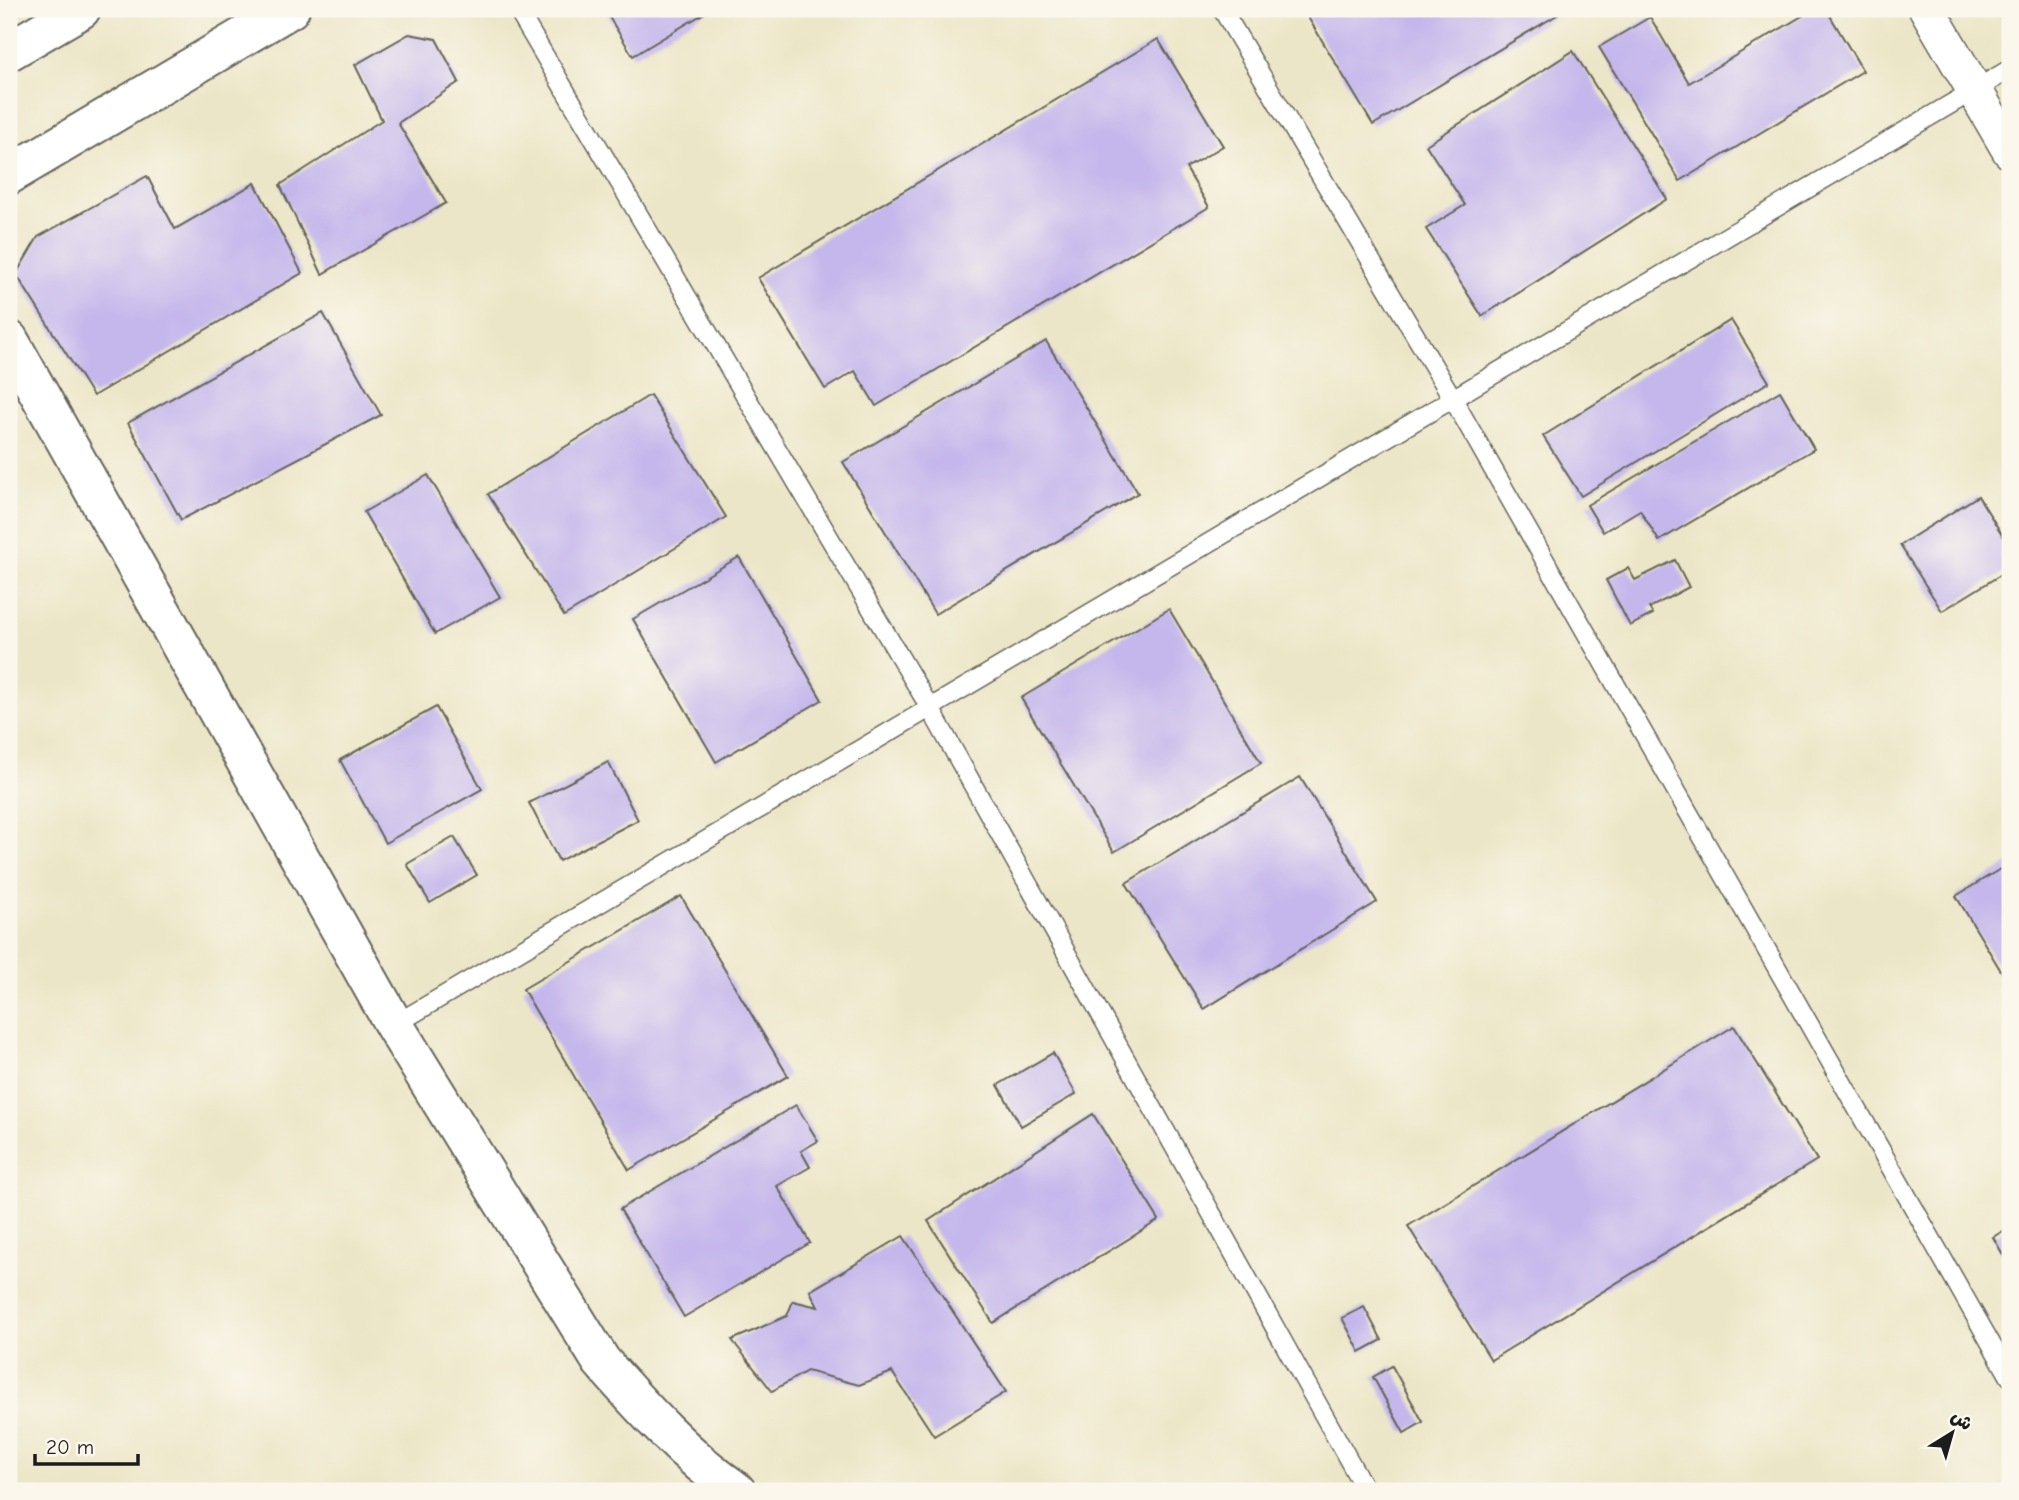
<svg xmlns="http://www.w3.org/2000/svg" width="2019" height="1500" font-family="'Comic Neue','Playpen Sans Arabic',sans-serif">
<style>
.building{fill:#c5b7ec}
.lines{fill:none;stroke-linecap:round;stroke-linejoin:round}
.lane-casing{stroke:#656358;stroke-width:21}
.street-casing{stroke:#656358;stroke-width:38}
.secondary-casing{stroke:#656358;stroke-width:42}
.lane{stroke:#fff;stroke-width:18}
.street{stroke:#fff;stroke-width:35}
.secondary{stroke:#fff;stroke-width:38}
</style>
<rect width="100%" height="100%" fill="#fbf7ec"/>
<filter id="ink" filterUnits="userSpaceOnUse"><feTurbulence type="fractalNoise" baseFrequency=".0143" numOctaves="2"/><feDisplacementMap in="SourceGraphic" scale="14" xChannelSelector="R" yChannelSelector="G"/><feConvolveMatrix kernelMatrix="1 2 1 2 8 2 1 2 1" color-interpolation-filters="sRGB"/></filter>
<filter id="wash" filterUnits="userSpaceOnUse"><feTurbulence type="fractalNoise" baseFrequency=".00686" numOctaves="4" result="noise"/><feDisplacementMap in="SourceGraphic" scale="28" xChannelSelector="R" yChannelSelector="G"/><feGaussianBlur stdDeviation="1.57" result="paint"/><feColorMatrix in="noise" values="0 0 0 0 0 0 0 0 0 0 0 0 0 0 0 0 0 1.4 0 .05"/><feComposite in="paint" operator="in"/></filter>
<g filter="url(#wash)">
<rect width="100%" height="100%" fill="#ece6c8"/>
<g id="blocks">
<!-- building -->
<g class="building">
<path d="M 604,9 L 711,9 L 633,56 Z"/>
<path d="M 1303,9 L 1553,9 L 1557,15 L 1373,125 Z"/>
<path d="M 1814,9 L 1826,9 L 1863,71 L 1680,181 L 1599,47 L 1650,17 L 1689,83 Z"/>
<path d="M 409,34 L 436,39 L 459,82 L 398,123 L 446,203 L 322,274 L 280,185 L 382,120 L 355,65 Z"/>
<path d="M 1158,39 L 1223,146 L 1186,168 L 1209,207 L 876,406 L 855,371 L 825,389 L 758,278 Z"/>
<path d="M 1573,51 L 1667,199 L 1482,316 L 1426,229 L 1465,205 L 1426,145 Z"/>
<path d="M 147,176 L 175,229 L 255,183 L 302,273 L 93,396 L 16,274 L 38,237 Z"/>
<path d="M 323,313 L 381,415 L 181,520 L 128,423 Z"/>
<path d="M 1731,320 L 1769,382 L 1581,496 L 1543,436 Z"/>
<path d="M 1046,341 L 1138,493 L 935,614 L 843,462 Z"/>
<path d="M 1780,391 L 1814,449 L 1659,541 L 1640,510 L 1603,532 L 1587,505 Z"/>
<path d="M 650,395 L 726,517 L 564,616 L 488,494 Z"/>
<path d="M 428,475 L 500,597 L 435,634 L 364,512 Z"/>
<path d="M 1978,496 L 2010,547 L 2010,569 L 1942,611 L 1900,545 Z"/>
<path d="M 739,557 L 822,700 L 716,762 L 633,619 Z"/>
<path d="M 1675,560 L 1689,587 L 1649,608 L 1653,614 L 1630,626 L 1606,580 L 1628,568 L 1635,580 Z"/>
<path d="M 1169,609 L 1261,763 L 1114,852 L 1021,698 Z"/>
<path d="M 436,707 L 482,789 L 385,843 L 340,760 Z"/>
<path d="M 608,762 L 638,820 L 559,861 L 529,803 Z"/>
<path d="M 1300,777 L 1377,902 L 1204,1009 L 1126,883 Z"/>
<path d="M 454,837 L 477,875 L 430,903 L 407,864 Z"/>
<path d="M 2010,863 L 2010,986 L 1956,896 Z"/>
<path d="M 681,896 L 788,1076 L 629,1170 L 523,989 Z"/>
<path d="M 1734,1026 L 1817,1160 L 1491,1360 L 1408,1226 Z"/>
<path d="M 1053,1053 L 1076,1094 L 1021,1126 L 998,1085 Z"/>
<path d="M 796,1105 L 818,1141 L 801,1151 L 810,1167 L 777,1186 L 810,1243 L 684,1317 L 620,1209 Z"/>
<path d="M 1093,1114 L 1159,1220 L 993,1323 L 928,1221 Z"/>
<path d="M 2010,1227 L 2010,1267 L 1993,1237 Z"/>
<path d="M 903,1236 L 1006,1392 L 934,1436 L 892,1372 L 859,1385 L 807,1371 L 772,1391 L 732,1340 L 787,1316 L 793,1301 L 818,1307 L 810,1291 Z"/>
<path d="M 1364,1307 L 1382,1340 L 1360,1352 L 1342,1318 Z"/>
<path d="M 1392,1366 L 1423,1422 L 1404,1433 L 1373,1377 Z"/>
</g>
</g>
</g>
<g filter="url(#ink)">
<use href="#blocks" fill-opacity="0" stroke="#656358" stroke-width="2"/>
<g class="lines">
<!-- lane casing -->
<g class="lane-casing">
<g id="lane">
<path d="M 517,9 L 930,708 L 1366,1491"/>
<path d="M 1222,9 L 1453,399 L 2010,1377"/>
<path d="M 394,1025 L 2010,69"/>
</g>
</g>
<!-- street casing -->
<g class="street-casing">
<path id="street" d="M 1927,9 L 2010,151"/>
</g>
<!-- secondary casing -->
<g class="secondary-casing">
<g id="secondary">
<path d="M 9,51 L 81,9"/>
<path d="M 9,175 L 290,9"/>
<path d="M 9,340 L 394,1025 L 601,1361 C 642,1408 685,1455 736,1491"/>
</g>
</g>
<!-- lane -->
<use href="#lane" class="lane"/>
<!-- street -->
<use href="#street" class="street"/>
<!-- secondary -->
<use href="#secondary" class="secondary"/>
</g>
</g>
<!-- margin -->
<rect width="2019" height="1500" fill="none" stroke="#fbf7ec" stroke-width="35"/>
<!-- north arrow -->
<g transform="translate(1952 1433) rotate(37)" stroke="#fbf7ec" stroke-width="5" paint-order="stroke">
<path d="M0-5L12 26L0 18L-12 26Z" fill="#1c1c1c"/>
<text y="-10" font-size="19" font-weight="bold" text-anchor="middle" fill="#1c1c1c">ش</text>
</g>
<!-- scale -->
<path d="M35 1454v10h103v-10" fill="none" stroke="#1c1c1c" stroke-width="3.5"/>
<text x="46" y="1454" font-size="21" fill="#1c1c1c" stroke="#fbf7ec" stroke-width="5" paint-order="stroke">20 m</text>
</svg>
